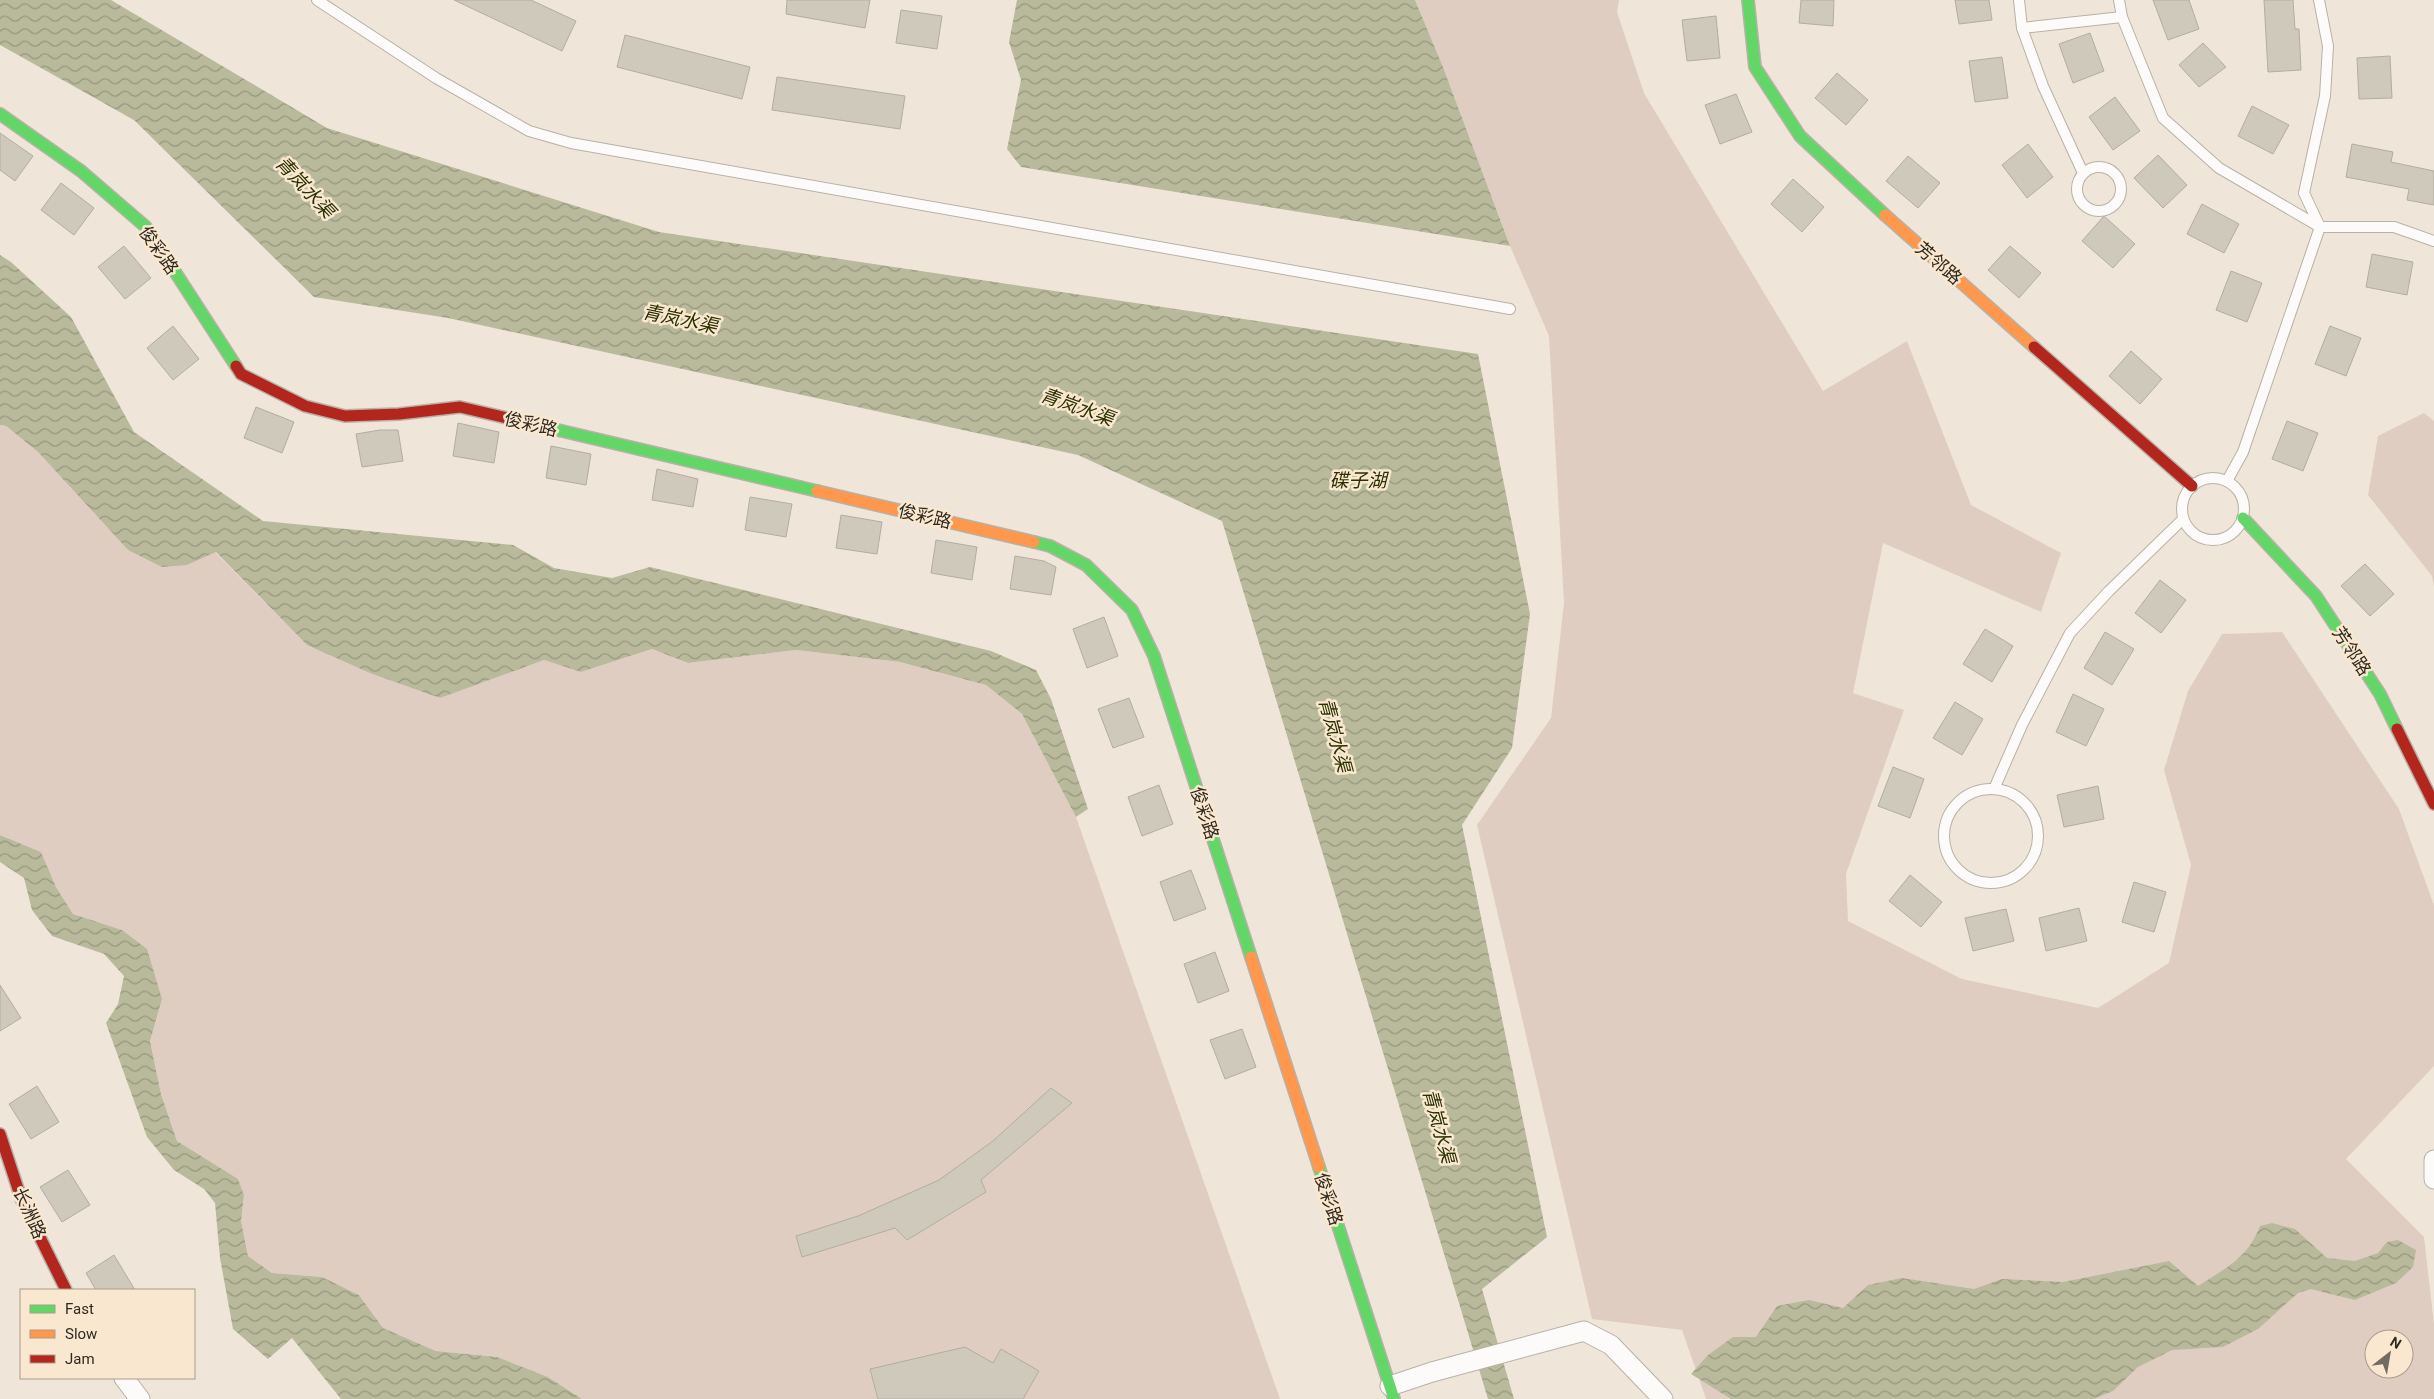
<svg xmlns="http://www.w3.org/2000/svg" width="2434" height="1399" font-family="Roboto,'Noto Sans SC',sans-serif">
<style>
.grass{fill:#e0cdc2;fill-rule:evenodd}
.water{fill:url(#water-waves)}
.building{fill:#cfc9bc;stroke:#b2ada2}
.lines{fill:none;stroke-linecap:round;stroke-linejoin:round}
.lane-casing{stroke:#b7b1a6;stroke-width:12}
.street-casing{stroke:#b7b1a6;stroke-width:21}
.fast-casing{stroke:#b7b1a6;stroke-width:14}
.slow-casing{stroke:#b7b1a6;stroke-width:14}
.jam-casing{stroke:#b7b1a6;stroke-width:14}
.lane{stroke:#fdfbf9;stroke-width:10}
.street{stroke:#fdfbf9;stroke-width:19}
.fast{stroke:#63d668;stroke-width:11}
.slow{stroke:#ff974d;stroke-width:11}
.jam{stroke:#b3261e;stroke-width:11}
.labels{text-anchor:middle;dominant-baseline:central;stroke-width:5;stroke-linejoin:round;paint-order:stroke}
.street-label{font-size:18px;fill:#2f2920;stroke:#f9e8cf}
.water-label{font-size:19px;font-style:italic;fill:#2b3001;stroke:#f9e8cf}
</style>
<defs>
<pattern id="water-waves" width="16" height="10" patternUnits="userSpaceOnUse" patternTransform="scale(1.25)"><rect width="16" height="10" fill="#b8ba9b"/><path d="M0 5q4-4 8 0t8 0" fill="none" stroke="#96977e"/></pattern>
</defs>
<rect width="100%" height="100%" fill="#efe6d9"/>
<!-- grass -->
<g class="grass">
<path d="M 1415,0 L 1619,0 L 1617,12 L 1644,93 L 1823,391 L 1907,341 L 1971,505 L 2061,553 L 2041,612 L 1883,543 L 1853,693 L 1904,710 L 1846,874 L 1848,921 L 1962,979 L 2098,1008 L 2169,963 L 2191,865 L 2164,770 L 2188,691 L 2222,634 L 2282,632 L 2399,809 L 2434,905 L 2434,1066 L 2346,1159 L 2424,1237 L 2434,1324 L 2434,1399 L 1706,1399 L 1682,1330 L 1592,1319 L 1477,825 L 1551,718 L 1564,603 L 1549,336 L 1510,246 L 1443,67 ZM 2374,1339 L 2404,1339 L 2404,1369 L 2374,1369 Z"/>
<path d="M 2424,413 L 2434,421 L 2434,586 L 2432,576 L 2368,495 L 2378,436 Z"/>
<path d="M 0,425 L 6,426 L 38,452 L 128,550 L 187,565 L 215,552 L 307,645 L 439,698 L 544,660 L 581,672 L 652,649 L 688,663 L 796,650 L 900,662 L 986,685 L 1022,714 L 1076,817 L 1280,1399 L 582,1399 L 548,1377 L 497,1357 L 436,1351 L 383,1328 L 359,1295 L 322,1277 L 272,1273 L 248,1256 L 241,1221 L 244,1195 L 238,1180 L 177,1141 L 161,1094 L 150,1041 L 162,999 L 122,930 L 73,914 L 56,887 L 41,852 L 0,835 Z"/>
</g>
<!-- water -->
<g class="water">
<path d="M 0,0 L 111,0 L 327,128 L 659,232 L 1478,354 L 1530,614 L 1512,748 L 1462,825 L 1547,1237 L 1482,1289 L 1514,1399 L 1488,1399 L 1222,521 L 1078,455 L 448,318 L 314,297 L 134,120 L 0,45 Z"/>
<path d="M 1017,0 L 1415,0 L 1443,67 L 1510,246 L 1021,167 L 1007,149 L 1021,80 L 1009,42 Z"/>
<path d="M 0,255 L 11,262 L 71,317 L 134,432 L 263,521 L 513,545 L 554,568 L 612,578 L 650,567 L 991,651 L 1036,670 L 1051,699 L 1088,809 L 1076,817 L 1022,714 L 986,685 L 900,662 L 796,650 L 688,663 L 652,649 L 581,672 L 544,660 L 440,698 L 370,673 L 307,645 L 216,552 L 187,565 L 162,567 L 128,550 L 38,452 L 6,426 L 0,425 Z"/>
<path d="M 0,835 L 41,852 L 56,887 L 73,914 L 122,930 L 147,949 L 162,999 L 150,1041 L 161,1094 L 177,1141 L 238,1179 L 244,1195 L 241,1221 L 248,1256 L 272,1273 L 322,1277 L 359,1295 L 383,1328 L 436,1351 L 497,1357 L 548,1377 L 582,1399 L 341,1399 L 292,1338 L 268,1359 L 233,1329 L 220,1258 L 215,1203 L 204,1189 L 174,1170 L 147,1137 L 106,1023 L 118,1004 L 124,976 L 104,954 L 52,936 L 32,910 L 24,878 L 0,862 Z"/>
<path d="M 2272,1223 L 2295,1229 L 2327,1258 L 2355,1261 L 2378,1253 L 2387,1242 L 2398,1240 L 2416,1250 L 2413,1267 L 2396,1283 L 2355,1300 L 2311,1289 L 2298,1293 L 2258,1329 L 2223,1347 L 2172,1350 L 2138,1367 L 2113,1391 L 2094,1399 L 1731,1399 L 1691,1374 L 1708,1355 L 1733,1337 L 1756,1337 L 1777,1306 L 1809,1300 L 1843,1308 L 1868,1285 L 1902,1278 L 1974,1289 L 2002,1279 L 2063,1282 L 2169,1261 L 2198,1286 C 2226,1268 2248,1258 2260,1226 Z"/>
</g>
<!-- building -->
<g class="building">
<path d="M 454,0 L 531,0 L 576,21 L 562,51 Z"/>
<path d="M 787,0 L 870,0 L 865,28 L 786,14 Z"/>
<path d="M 1801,0 L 1834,0 L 1833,26 L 1799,23 Z"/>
<path d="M 1955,0 L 1989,0 L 1992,20 L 1959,24 Z"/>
<path d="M 2153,0 L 2189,0 L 2199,29 L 2168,40 Z"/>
<path d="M 2264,0 L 2293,0 L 2295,29 L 2299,29 L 2301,70 L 2268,72 Z"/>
<path d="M 901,10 L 942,16 L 937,49 L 896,43 Z"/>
<path d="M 1716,16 L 1720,58 L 1687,61 L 1682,20 Z"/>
<path d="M 2090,33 L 2104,71 L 2073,83 L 2059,44 Z"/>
<path d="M 625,35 L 750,67 L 742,99 L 617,67 Z"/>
<path d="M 2203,43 L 2226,67 L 2199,87 L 2179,65 Z"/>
<path d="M 2390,56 L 2392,98 L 2359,99 L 2357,58 Z"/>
<path d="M 2002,57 L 2008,98 L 1975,102 L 1969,61 Z"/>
<path d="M 1837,73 L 1868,100 L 1846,125 L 1815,98 Z"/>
<path d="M 777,77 L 905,96 L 900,129 L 772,110 Z"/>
<path d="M 1736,94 L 1752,132 L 1720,144 L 1705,105 Z"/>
<path d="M 2115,97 L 2140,131 L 2113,150 L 2089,117 Z"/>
<path d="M 2252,106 L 2289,125 L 2273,154 L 2238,136 Z"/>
<path d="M 0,133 L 33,156 L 15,181 L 0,170 Z"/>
<path d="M 2028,144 L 2053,177 L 2027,198 L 2002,165 Z"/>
<path d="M 2352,144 L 2393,152 L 2391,162 L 2434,171 L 2434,205 L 2407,200 L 2409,189 L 2346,177 Z"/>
<path d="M 2158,155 L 2187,185 L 2163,208 L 2134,178 Z"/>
<path d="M 1908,156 L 1940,183 L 1918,208 L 1886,181 Z"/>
<path d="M 1793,179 L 1824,207 L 1802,232 L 1771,204 Z"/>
<path d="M 61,183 L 94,208 L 74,235 L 41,210 Z"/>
<path d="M 2202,204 L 2239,224 L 2224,253 L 2187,234 Z"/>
<path d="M 2104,216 L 2135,244 L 2113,268 L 2082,241 Z"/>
<path d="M 124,246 L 151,278 L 125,299 L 98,267 Z"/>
<path d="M 2010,246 L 2041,273 L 2019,298 L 1988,270 Z"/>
<path d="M 2372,254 L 2413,262 L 2407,295 L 2366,287 Z"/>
<path d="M 2231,271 L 2262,283 L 2247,322 L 2216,310 Z"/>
<path d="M 173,326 L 199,359 L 173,380 L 147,348 Z"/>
<path d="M 2330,326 L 2361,338 L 2346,376 L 2315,364 Z"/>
<path d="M 2131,351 L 2162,379 L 2140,404 L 2109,376 Z"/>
<path d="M 256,407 L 294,422 L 282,453 L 244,438 Z"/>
<path d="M 2287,421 L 2318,433 L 2303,471 L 2272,459 Z"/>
<path d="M 458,423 L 499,432 L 494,463 L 453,456 Z"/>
<path d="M 380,430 L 398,430 L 403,461 L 362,467 L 356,434 Z"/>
<path d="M 551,446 L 591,454 L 586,485 L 546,478 Z"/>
<path d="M 657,469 L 698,479 L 693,507 L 652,500 Z"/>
<path d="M 750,497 L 792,504 L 786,537 L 745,530 Z"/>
<path d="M 841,515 L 882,522 L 877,554 L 836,548 Z"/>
<path d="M 936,540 L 977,547 L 972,580 L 931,573 Z"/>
<path d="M 1015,556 L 1044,561 L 1056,567 L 1051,595 L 1010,589 Z"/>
<path d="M 2365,564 L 2394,594 L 2370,616 L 2341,586 Z"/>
<path d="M 2160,580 L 2186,600 L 2161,633 L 2135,613 Z"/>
<path d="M 1104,617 L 1118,656 L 1087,668 L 1073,629 Z"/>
<path d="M 1985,629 L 2013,646 L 1992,682 L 1963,664 Z"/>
<path d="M 2105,632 L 2134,649 L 2112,685 L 2084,668 Z"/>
<path d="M 2073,694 L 2104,709 L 2086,746 L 2056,732 Z"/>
<path d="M 1129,698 L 1144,737 L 1113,748 L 1098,709 Z"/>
<path d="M 1955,702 L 1983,719 L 1962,755 L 1933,738 Z"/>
<path d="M 1893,767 L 1924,779 L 1910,818 L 1878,806 Z"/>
<path d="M 1159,785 L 1173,824 L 1142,836 L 1128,797 Z"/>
<path d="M 2098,786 L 2104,819 L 2064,827 L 2057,795 Z"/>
<path d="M 1191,870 L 1206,909 L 1174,921 L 1160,882 Z"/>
<path d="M 1910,875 L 1942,902 L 1921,927 L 1889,901 Z"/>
<path d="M 2134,882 L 2166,892 L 2154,932 L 2122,922 Z"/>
<path d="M 2079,908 L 2087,941 L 2046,951 L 2039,918 Z"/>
<path d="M 2006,909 L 2014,941 L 1973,951 L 1965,918 Z"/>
<path d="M 1215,952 L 1229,991 L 1198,1003 L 1184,964 Z"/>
<path d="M 0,985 L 21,1018 L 0,1031 Z"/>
<path d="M 1242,1029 L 1256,1067 L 1225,1079 L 1210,1040 Z"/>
<path d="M 37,1086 L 59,1122 L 31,1139 L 9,1104 Z"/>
<path d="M 1051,1088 L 1072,1103 L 981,1180 L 986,1192 L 907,1240 L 895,1228 L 802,1257 L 796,1236 L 858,1216 L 939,1180 L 993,1141 Z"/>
<path d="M 68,1170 L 90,1205 L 62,1222 L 40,1187 Z"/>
<path d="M 114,1255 L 135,1290 L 96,1290 L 86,1273 Z"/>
<path d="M 965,1347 L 993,1363 L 1001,1349 L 1039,1371 L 1023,1399 L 878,1399 L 870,1369 Z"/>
</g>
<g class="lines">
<!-- lane casing -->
<g class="lane-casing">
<g id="lane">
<path d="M 317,0 L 436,78 L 529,131 L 571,143 L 1510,309"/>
<path d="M 2019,0 L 2022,28 L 2043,86 L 2083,173"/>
<path d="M 2119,0 L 2122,17 L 2163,118 L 2219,168 L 2320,227 L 2243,452 L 2227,481"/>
<path d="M 2319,0 L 2328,46 L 2325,96 L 2304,193 L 2320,227 L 2394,227 L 2434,241"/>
<path d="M 2022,28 L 2122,17"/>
<circle cx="2099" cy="189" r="22"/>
<circle cx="2213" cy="509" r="31"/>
<path d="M 1994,789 L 2022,725 L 2070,633 L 2109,591 L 2183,519"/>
<circle cx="1991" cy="836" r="47"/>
</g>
</g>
<!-- street casing -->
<g class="street-casing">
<g id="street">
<path d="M 2434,1160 L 2434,1179"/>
<path d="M 124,1378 L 140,1399"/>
<path d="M 1390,1386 L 1432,1372 L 1584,1331 L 1611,1345 L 1663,1399"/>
</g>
</g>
<!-- fast casing -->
<g class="fast-casing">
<g id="fast">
<path d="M 1748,0 L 1755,67 L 1800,136 L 1885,215"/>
<path d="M 0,114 L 81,171 L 146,227 L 236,366"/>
<path d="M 511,419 L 817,491"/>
<path d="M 2243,518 L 2316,596 L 2380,694 L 2397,729"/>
<path d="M 1034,542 L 1050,546 L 1086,565 L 1132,610 L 1154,656 L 1251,957"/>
<path d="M 1319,1167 L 1394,1399"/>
</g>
</g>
<!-- slow casing -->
<g class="slow-casing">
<g id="slow">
<path d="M 1885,215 L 2034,347"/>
<path d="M 817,491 L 1034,542"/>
<path d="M 1251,957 L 1319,1167"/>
</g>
</g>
<!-- jam casing -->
<g class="jam-casing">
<g id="jam">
<path d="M 2034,347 L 2192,486"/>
<path d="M 236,366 L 241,374 L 305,406 L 345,416 L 399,414 L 460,407 L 511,419"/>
<path d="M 2397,729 L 2434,804"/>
<path d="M 0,1134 L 22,1201 L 66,1290"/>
</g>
</g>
<!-- lane -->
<use href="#lane" class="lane"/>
<!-- street -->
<use href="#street" class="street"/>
<!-- fast -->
<use href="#fast" class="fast"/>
<!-- slow -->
<use href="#slow" class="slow"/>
<!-- jam -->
<use href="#jam" class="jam"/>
</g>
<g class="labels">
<!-- street labels -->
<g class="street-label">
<text transform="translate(159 250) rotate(55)">俊彩路</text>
<text transform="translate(1939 263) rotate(41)">芳邻路</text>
<text transform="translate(531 424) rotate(13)">俊彩路</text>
<text transform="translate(925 516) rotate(13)">俊彩路</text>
<text transform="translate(2352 651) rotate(57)">芳邻路</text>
<text transform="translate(1205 813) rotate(72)">俊彩路</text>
<text transform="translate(1329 1199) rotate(72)">俊彩路</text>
<text transform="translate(30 1213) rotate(66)">长洲路</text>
</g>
<!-- water labels -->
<g class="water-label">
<text transform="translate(305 187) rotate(47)">青岚水渠</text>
<text transform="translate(680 319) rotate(12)">青岚水渠</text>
<text transform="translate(1077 407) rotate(20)">青岚水渠</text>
<text x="1358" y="480">碟子湖</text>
<text transform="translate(1335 735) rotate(75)">青岚水渠</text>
<text transform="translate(1439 1126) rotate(75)">青岚水渠</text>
</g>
</g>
<!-- legend -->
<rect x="20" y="1289" width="175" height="90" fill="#f9e8cf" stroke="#a89c89"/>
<rect x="30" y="1305" width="25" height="8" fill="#63d668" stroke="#a89c89"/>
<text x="65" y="1314" font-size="15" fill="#2f2920">Fast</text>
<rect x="30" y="1330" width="25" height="8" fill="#ff974d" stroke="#a89c89"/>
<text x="65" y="1339" font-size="15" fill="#2f2920">Slow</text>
<rect x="30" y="1355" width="25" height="8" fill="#b3261e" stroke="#a89c89"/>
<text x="65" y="1364" font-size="15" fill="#2f2920">Jam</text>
<!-- north arrow -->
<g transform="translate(2389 1354) rotate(31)"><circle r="24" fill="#f9e8cf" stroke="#a89c89"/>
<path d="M0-4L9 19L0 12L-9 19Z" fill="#726b61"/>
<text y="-8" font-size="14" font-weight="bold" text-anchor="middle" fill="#2f2920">N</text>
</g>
</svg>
